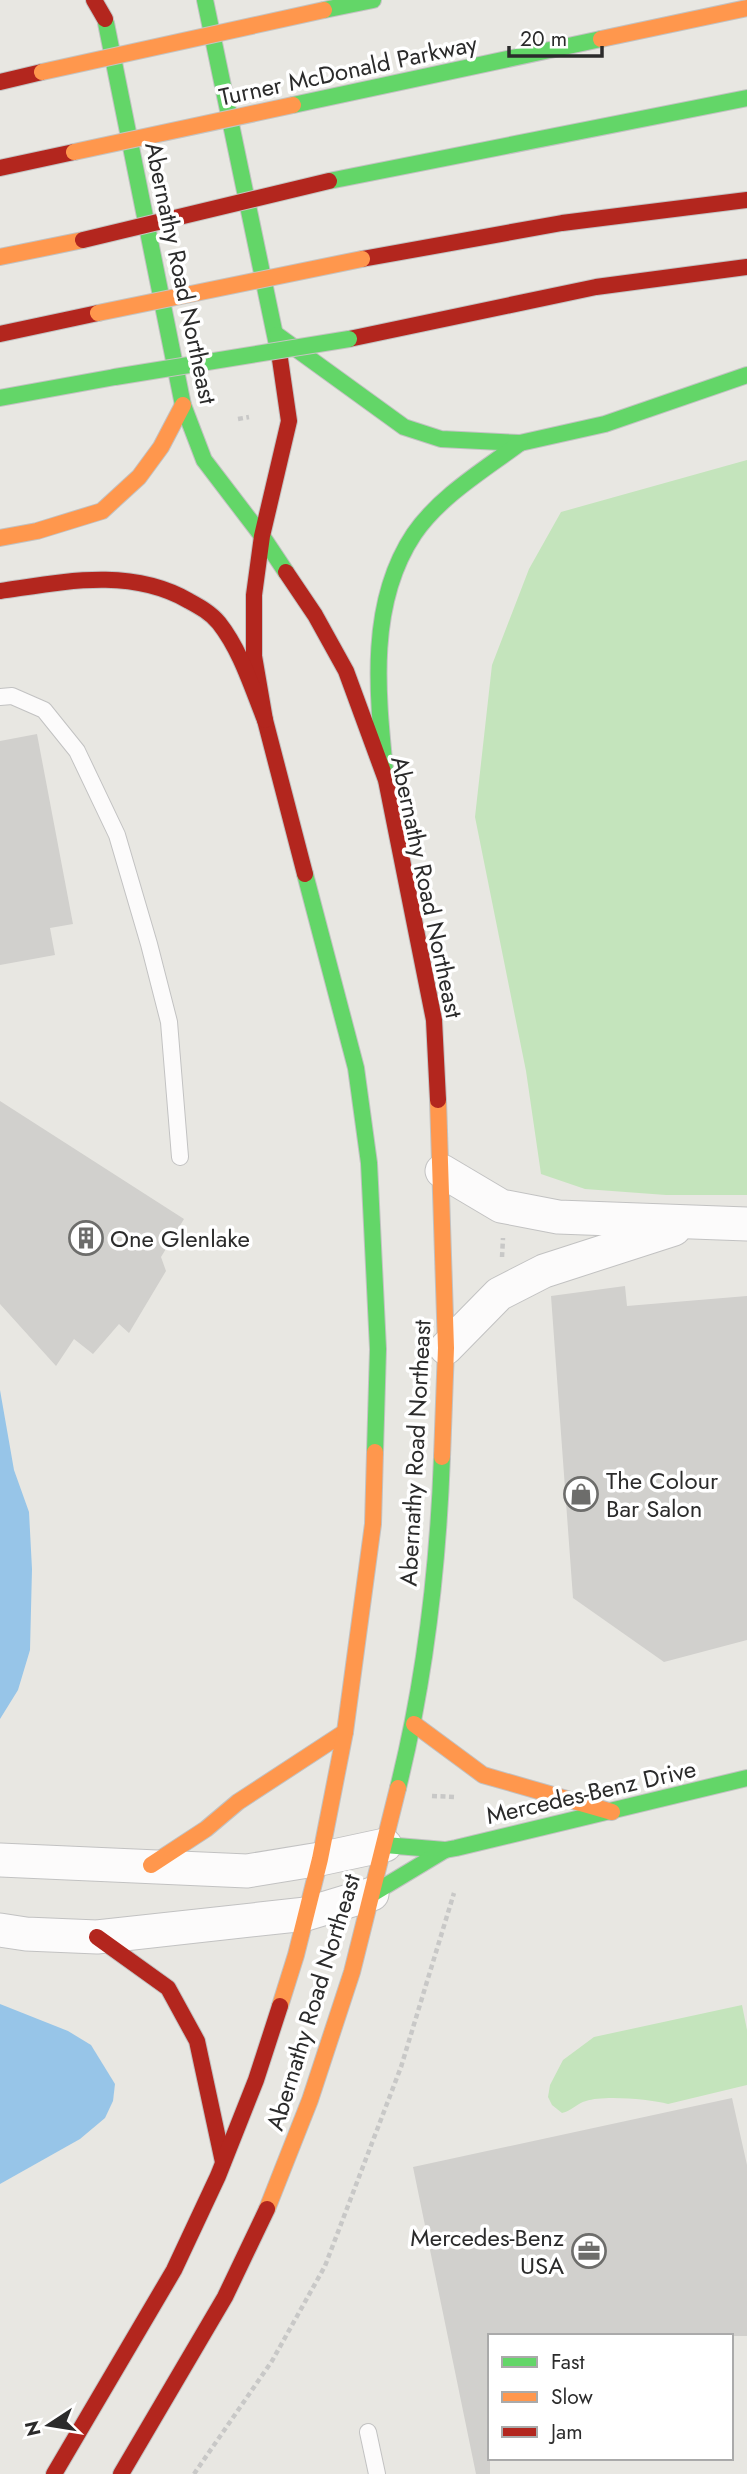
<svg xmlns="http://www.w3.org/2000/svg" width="747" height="2474" font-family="Jost,sans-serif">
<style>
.green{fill:#c4e4bc}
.water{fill:#97c5e8}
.building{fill:#d1d0cd}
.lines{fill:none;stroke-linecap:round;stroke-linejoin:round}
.lane-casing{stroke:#c2c2c2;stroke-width:18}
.street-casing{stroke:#c2c2c2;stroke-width:35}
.fast-casing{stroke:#c2c2c2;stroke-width:18}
.slow-casing{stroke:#c2c2c2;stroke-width:18}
.jam-casing{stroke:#c2c2c2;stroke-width:18}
.path{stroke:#c8c8c7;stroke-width:4.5;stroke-dasharray:5 3.5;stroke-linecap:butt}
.lane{stroke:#fcfbfb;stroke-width:16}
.street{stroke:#fcfbfb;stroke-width:33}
.fast{stroke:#63d668;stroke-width:16}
.slow{stroke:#ff974d;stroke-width:16}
.jam{stroke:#b3261e;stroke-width:16}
.fast-bridge-casing{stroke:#c5c4c2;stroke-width:18;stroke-linecap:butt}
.slow-bridge-casing{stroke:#c5c4c2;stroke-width:18;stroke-linecap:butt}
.jam-bridge-casing{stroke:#c5c4c2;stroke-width:18;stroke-linecap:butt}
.fast-bridge{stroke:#63d668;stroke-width:16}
.slow-bridge{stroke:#ff974d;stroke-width:16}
.jam-bridge{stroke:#b3261e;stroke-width:16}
.labels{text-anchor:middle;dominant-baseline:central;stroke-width:7;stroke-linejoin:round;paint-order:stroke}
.street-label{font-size:24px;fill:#2b2b2b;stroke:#fff}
.poi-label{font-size:24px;fill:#2b2b2b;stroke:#fff;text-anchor:start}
</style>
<rect width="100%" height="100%" fill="#e8e7e2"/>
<!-- green -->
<g class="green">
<path d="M 747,460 L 747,1195 L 666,1195 L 585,1189 L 541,1174 L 526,1071 L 475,817 L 492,665 L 529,569 L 561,512 Z"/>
<path d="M 742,2005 L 747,2030 L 747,2085 L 668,2104 C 650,2099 603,2095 586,2101 C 577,2103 572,2111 562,2113 L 552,2105 L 548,2097 L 550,2085 L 563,2060 L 594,2037 Z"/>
</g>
<!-- water -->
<g class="water">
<path d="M 0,1390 L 14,1470 L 29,1512 L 32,1569 L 30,1650 L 18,1690 L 0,1719 Z"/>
<path d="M 0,2004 L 68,2031 L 91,2045 L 115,2084 L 113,2101 L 105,2118 L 80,2139 L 0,2184 Z"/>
</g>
<!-- building -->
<g class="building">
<path d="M 37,734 L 73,924 L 50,928 L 55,955 L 0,965 L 0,741 Z"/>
<path d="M 0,1101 L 184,1219 L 161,1257 L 166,1271 L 129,1333 L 119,1324 L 93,1354 L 74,1339 L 56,1366 L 0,1304 Z"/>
<path d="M 625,1286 L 627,1306 L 747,1296 L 747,1640 L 664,1662 L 573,1598 L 551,1296 Z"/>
<path d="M 732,2098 L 747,2165 L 747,2336 L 490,2336 L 490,2474 L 476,2474 L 413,2167 Z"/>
</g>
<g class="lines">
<!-- lane casing -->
<g class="lane-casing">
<g id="lane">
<path d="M 0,697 L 12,696 L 44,710 L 77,751 L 117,835 L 149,944 L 169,1022 L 180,1157"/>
<path d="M 368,2432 L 377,2474"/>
</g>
</g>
<!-- street casing -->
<g class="street-casing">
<g id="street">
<path d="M 442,1171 L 501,1206 L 558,1217 L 747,1224"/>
<path d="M 446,1348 L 499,1294 L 544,1271 L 674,1229"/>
<path d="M 0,1860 L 247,1871 L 320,1859 L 385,1845"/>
<path d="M 0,1930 L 26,1934 L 97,1937 L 306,1914 L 372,1894"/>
</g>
</g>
<!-- fast casing -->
<g class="fast-casing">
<g id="fast">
<path d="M 205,0 L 280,359"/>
<path d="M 324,10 L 373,0"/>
<path d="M 106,23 L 183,405 L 204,460 L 262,536 L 286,572"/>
<path d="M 293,105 L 601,39"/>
<path d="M 329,181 L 747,98"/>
<path d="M 277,335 L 404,427 L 441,439 L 520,443 L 605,424 L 747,375"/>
<path d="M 0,398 L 115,377"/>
<path d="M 386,780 C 378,699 366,606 414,534 C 440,496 484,470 520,443"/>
<path d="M 305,874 L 356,1068 L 369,1163 L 378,1349 L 375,1452"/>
<path d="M 398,1788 C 425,1680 438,1568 442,1457"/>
<path d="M 385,1845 L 445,1850 L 456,1848 L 747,1778"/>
<path d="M 372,1894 L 445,1850"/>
</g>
</g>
<!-- slow casing -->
<g class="slow-casing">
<g id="slow">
<path d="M 601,39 L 747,8"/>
<path d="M 0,257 L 83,240"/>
<path d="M 0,538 L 37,531 L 102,511 L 139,477 L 161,447 L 183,405"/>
<path d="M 438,1100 L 446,1348 L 442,1457"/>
<path d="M 414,1724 L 483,1775 L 612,1812"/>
<path d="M 151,1865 L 206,1829 L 238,1802 L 345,1732"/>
<path d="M 280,2006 L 296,1955 L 320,1859 L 345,1732 L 373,1524 L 375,1452"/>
<path d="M 267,2209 L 310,2100 L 352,1972 L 398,1788"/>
</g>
</g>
<!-- jam casing -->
<g class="jam-casing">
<g id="jam">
<path d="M 94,0 L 105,19"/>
<path d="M 0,82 L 42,72"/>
<path d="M 0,168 L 74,152"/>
<path d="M 362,259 L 562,223 L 747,200"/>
<path d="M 0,334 L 98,313"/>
<path d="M 349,339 L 596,287 L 747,267"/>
<path d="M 280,359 L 289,421 L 262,536 L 254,595 L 254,656 L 265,720 L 305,874"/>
<path d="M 286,572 L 315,615 L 346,671 L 386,780 L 434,1020 L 438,1100"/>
<path d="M 0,591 C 63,582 130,567 189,601 C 200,607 211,613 219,623 C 241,651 252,688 265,720"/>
<path d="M 97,1937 L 168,1988 L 197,2041 L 223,2162"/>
<path d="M 54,2474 L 174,2270 L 218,2176 L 256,2080 L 280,2006"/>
<path d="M 121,2474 L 225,2297 L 267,2209"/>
</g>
</g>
<!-- path -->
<g class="path">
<path d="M 238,419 L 249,417"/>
<path d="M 502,1257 L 503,1238"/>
<path d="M 432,1796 L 455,1797"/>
<path d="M 194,2474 L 272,2361 L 325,2266 L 401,2067 L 454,1893"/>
</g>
<!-- lane -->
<use href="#lane" class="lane"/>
<!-- street -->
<use href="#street" class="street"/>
<!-- fast -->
<use href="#fast" class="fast"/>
<!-- slow -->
<use href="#slow" class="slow"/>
<!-- jam -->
<use href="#jam" class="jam"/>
<!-- fast-bridge casing -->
<g class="fast-bridge-casing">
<path id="fast-bridge" d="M 115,377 L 349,339"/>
</g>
<!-- slow-bridge casing -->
<g class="slow-bridge-casing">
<g id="slow-bridge">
<path d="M 42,72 L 324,10"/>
<path d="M 74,152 L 293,105"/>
<path d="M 98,313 L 362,259"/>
</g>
</g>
<!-- jam-bridge casing -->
<g class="jam-bridge-casing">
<path id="jam-bridge" d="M 83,240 L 329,181"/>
</g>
<!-- fast-bridge -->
<use href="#fast-bridge" class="fast-bridge"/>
<!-- slow-bridge -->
<use href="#slow-bridge" class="slow-bridge"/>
<!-- jam-bridge -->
<use href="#jam-bridge" class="jam-bridge"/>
</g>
<!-- icons -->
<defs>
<g id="building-ring" transform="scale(1.75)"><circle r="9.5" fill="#fff" stroke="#6d6d6b" stroke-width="1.5"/><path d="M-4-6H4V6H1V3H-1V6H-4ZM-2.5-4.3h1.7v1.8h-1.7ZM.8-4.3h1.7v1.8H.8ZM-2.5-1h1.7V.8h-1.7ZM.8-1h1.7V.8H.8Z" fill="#6d6d6b"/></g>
<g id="shop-ring" transform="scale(1.75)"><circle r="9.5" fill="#fff" stroke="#6d6d6b" stroke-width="1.5"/><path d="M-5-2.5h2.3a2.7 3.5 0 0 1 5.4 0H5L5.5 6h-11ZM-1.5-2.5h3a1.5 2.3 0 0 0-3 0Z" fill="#6d6d6b"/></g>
<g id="office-ring" transform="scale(1.75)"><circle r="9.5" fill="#fff" stroke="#6d6d6b" stroke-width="1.5"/><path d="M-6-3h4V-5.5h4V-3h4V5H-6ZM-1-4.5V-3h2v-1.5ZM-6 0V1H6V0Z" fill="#6d6d6b"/></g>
</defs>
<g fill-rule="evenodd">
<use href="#building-ring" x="86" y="1238"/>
<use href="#shop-ring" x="581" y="1494"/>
<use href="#office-ring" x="589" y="2251"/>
</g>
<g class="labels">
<!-- street labels -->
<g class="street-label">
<text transform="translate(348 70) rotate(-12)">Turner McDonald Parkway</text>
<text transform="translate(181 273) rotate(78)">Abernathy Road Northeast</text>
<text transform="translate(427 887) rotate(78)">Abernathy Road Northeast</text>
<text transform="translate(415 1453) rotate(-87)">Abernathy Road Northeast</text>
<text transform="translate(591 1792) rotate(-13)">Mercedes-Benz Drive</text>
<text transform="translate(313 2002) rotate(-73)">Abernathy Road Northeast</text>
</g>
<!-- poi labels -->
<g class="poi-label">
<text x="110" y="1238">One Glenlake</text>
<text x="606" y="1480">The Colour<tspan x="606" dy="28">Bar Salon</tspan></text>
<text x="564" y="2237" text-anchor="end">Mercedes-Benz<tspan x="564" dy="28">USA</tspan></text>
</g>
</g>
<!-- legend -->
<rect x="488" y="2334" width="245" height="126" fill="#ffffff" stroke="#aaaaaa" stroke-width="2"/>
<rect x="502" y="2357" width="35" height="10" fill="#63d668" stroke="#aaaaaa" stroke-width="2"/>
<text x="551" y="2369" font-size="21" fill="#2b2b2b">Fast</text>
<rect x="502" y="2392" width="35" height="10" fill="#ff974d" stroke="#aaaaaa" stroke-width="2"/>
<text x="551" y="2404" font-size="21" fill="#2b2b2b">Slow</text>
<rect x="502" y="2427" width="35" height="10" fill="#b3261e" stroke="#aaaaaa" stroke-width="2"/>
<text x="551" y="2439" font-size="21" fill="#2b2b2b">Jam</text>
<!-- north arrow -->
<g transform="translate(49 2425) rotate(258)" stroke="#ffffff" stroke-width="5" paint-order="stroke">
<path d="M0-5L12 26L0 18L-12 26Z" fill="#2b2b2b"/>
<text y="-10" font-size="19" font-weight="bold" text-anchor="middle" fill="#2b2b2b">N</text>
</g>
<!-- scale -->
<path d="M509 46v10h93v-10" fill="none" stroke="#2b2b2b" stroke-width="3.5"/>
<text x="520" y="46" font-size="21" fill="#2b2b2b" stroke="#ffffff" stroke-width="5" paint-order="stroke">20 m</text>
</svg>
